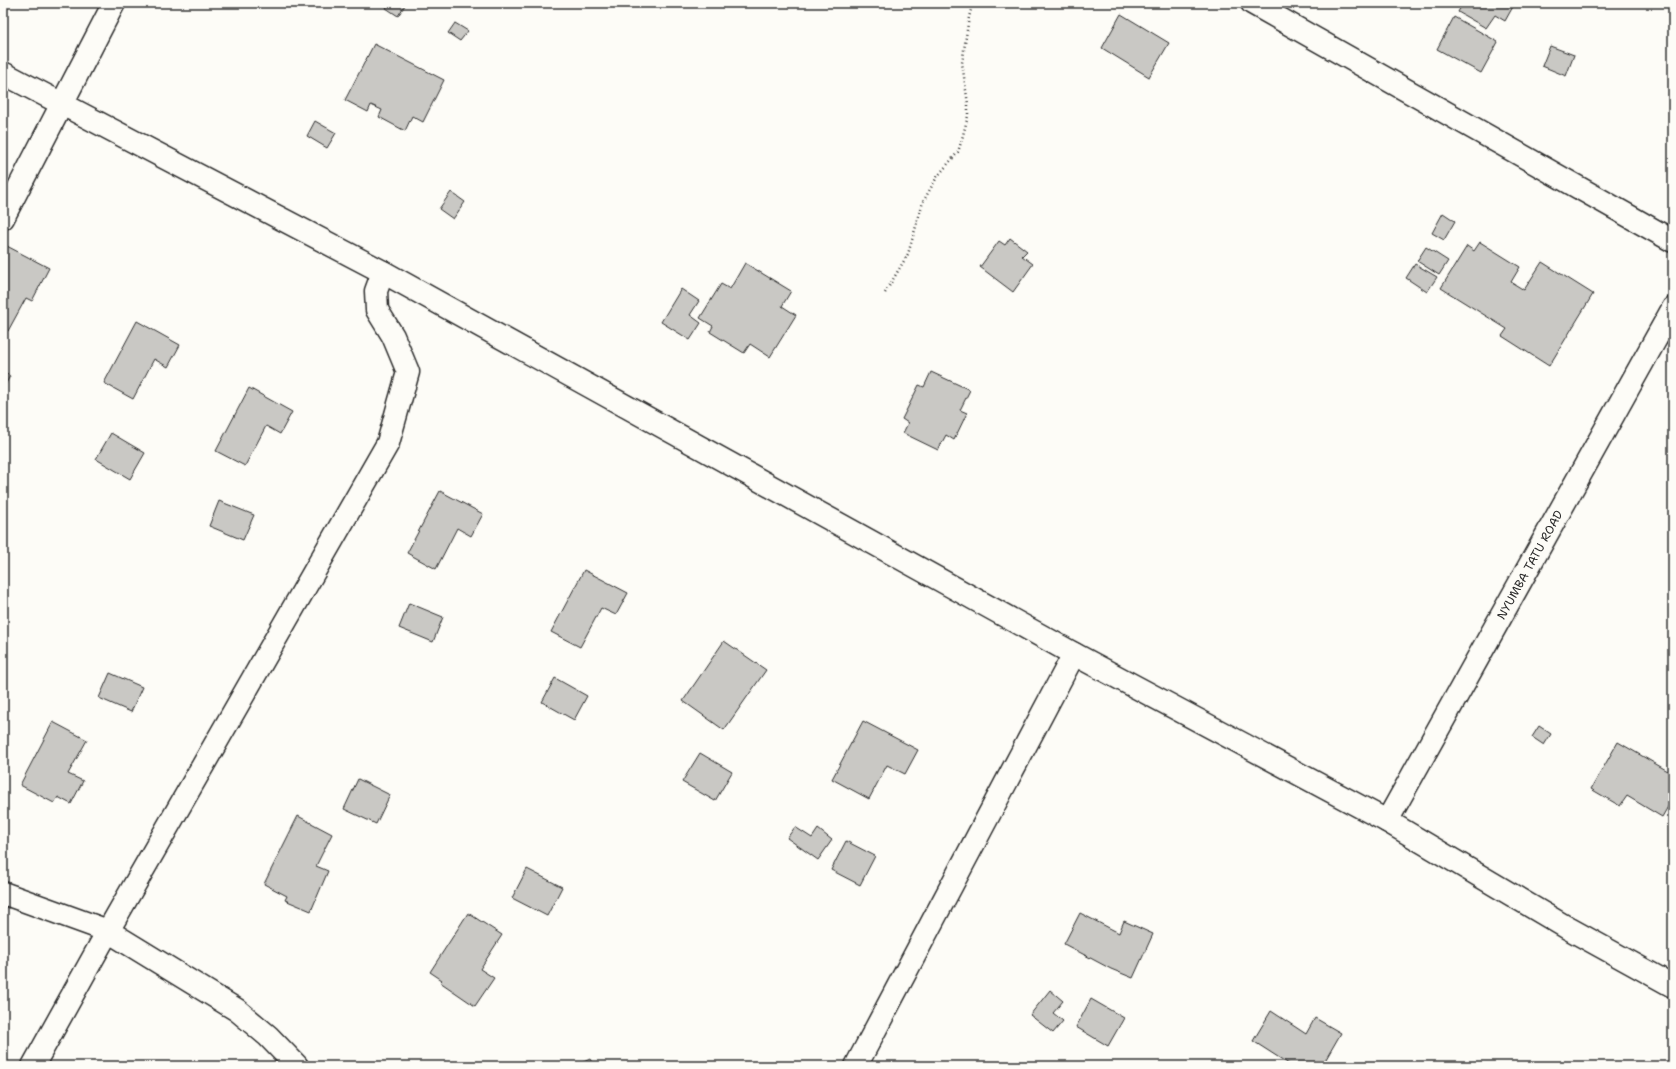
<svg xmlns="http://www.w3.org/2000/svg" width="1676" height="1069" font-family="'Shantell Sans',sans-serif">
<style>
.building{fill:#c9c8c4;stroke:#2b2b2b}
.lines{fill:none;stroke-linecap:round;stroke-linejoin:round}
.minor-casing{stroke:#2b2b2b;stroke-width:25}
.path{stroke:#2b2b2b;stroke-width:2.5;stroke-dasharray:1 3;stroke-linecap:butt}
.minor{stroke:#fdfcf7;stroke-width:22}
.labels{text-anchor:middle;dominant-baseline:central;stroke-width:3.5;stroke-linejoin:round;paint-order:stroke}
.street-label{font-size:12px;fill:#2b2b2b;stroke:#fdfcf7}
</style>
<rect width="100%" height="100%" fill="#fdfcf7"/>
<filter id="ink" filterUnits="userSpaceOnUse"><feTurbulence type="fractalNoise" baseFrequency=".025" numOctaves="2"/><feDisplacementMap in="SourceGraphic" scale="8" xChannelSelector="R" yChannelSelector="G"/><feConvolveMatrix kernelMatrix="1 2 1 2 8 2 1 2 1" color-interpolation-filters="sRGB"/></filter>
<g filter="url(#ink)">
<!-- building -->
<g class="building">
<path d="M 389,3 L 402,3 L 405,5 L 398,16 L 386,8 Z"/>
<path d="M 1463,3 L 1515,3 L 1505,21 L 1495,15 L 1486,28 L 1458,12 Z"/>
<path d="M 1121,14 L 1169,43 L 1149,77 L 1102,48 Z"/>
<path d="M 1454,17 L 1498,42 L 1481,73 L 1437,49 Z"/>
<path d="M 455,23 L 468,31 L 460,41 L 448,33 Z"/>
<path d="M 374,44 L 444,80 L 423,122 L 412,116 L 405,131 L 379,117 L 382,110 L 371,105 L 368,112 L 345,100 Z"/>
<path d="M 1550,46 L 1574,55 L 1566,76 L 1542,66 Z"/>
<path d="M 315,121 L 336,133 L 327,148 L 307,136 Z"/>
<path d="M 451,192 L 465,202 L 453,219 L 439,209 Z"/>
<path d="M 1443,213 L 1455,221 L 1444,240 L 1432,233 Z"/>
<path d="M 1010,238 L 1027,251 L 1022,256 L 1033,264 L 1013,292 L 980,267 L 999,241 L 1005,245 Z"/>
<path d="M 1480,242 L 1520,267 L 1511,282 L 1524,290 L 1542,262 L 1593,294 L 1549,366 L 1502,336 L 1507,329 L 1441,288 L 1467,246 L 1474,251 Z"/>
<path d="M 3,244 L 49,268 L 32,301 L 26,298 L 8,331 L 3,329 Z"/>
<path d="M 1426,247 L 1448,261 L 1439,275 L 1417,261 Z"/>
<path d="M 745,263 L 791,291 L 782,306 L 796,315 L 770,357 L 750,344 L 744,353 L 710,332 L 713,326 L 700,318 L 721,284 L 730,289 Z"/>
<path d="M 1415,264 L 1437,277 L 1427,292 L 1406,278 Z"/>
<path d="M 681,289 L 699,301 L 690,315 L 701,323 L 690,340 L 661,322 Z"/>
<path d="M 137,321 L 180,345 L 168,367 L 154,359 L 133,399 L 104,383 Z"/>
<path d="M 3,372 L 10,376 L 3,389 Z"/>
<path d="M 931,372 L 970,390 L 960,410 L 967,413 L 954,440 L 946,435 L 938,450 L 903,433 L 908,423 L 902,419 L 919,385 L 924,387 Z"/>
<path d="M 249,388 L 292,412 L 280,434 L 266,426 L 245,466 L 216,451 Z"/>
<path d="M 111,433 L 145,453 L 130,479 L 96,459 Z"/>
<path d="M 440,491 L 483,514 L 471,536 L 457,528 L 436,569 L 407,553 Z"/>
<path d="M 219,501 L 254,515 L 243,540 L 209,526 Z"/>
<path d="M 584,570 L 628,593 L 616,615 L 601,608 L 580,647 L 551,632 Z"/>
<path d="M 409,603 L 443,617 L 433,642 L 399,628 Z"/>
<path d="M 724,641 L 766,670 L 724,730 L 683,701 Z"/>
<path d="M 110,673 L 142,687 L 131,712 L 99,698 Z"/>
<path d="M 555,678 L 587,696 L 574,720 L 542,702 Z"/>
<path d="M 863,721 L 918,750 L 905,774 L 887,765 L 869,799 L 832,779 Z"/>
<path d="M 53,722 L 87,740 L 68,774 L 83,781 L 71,804 L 58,797 L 54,803 L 20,785 Z"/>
<path d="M 1539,726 L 1551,734 L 1544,745 L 1532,737 Z"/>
<path d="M 1618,742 L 1673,774 L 1673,798 L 1662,817 L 1627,796 L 1620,806 L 1591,789 Z"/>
<path d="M 700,753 L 732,772 L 715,801 L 682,782 Z"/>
<path d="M 358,779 L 390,795 L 376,824 L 344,809 Z"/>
<path d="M 298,816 L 332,834 L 316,866 L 328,871 L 311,911 L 285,900 L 287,896 L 264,884 Z"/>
<path d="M 795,827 L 812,838 L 818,829 L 832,840 L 818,860 L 787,838 Z"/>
<path d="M 846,841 L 875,856 L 860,885 L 831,870 Z"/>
<path d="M 527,869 L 562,887 L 547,916 L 512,898 Z"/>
<path d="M 468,913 L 502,935 L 480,969 L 494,978 L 475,1006 L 440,982 L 442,980 L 430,972 Z"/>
<path d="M 1080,913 L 1119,933 L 1124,921 L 1153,934 L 1133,978 L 1111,969 L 1064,944 Z"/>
<path d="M 1050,990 L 1063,1001 L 1053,1013 L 1063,1021 L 1053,1033 L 1030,1015 Z"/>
<path d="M 1091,999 L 1124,1018 L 1108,1046 L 1076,1027 Z"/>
<path d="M 1271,1011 L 1306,1034 L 1315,1018 L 1341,1033 L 1322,1066 L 1292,1066 L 1253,1041 Z"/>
<path d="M 590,1059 L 594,1066 L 575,1066 Z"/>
</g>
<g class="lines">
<!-- minor casing -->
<g class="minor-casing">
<g id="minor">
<path d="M 1252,3 L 1673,241"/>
<path d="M 3,73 L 383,272 L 1074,654 L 1387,821 L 1566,927 L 1673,986"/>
<path d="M 3,218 L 114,3"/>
<path d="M 1387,821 L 1673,308"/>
<path d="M 3,893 L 108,931 L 237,1010 L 268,1036 L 297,1066"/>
<path d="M 33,1066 L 108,931 L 388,443 L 408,372 L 393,336 L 377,310 L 376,291 L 383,272"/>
<path d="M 856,1066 L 1074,654"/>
</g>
</g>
<!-- path -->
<path class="path" d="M 885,293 L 908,254 L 923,202 L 937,177 L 958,152 L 962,139 L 968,116 L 968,104 L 962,63 L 969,17 L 973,3"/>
<!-- minor -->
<use href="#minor" class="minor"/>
</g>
</g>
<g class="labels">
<!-- street labels -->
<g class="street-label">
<text transform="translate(1530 565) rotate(-61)">NYUMBA TATU ROAD</text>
</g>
</g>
<!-- margin -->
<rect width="1676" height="1069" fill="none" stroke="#fdfcf7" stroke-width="16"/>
<rect x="8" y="8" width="1660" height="1053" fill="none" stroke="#2b2b2b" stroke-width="1.5" filter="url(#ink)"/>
</svg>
